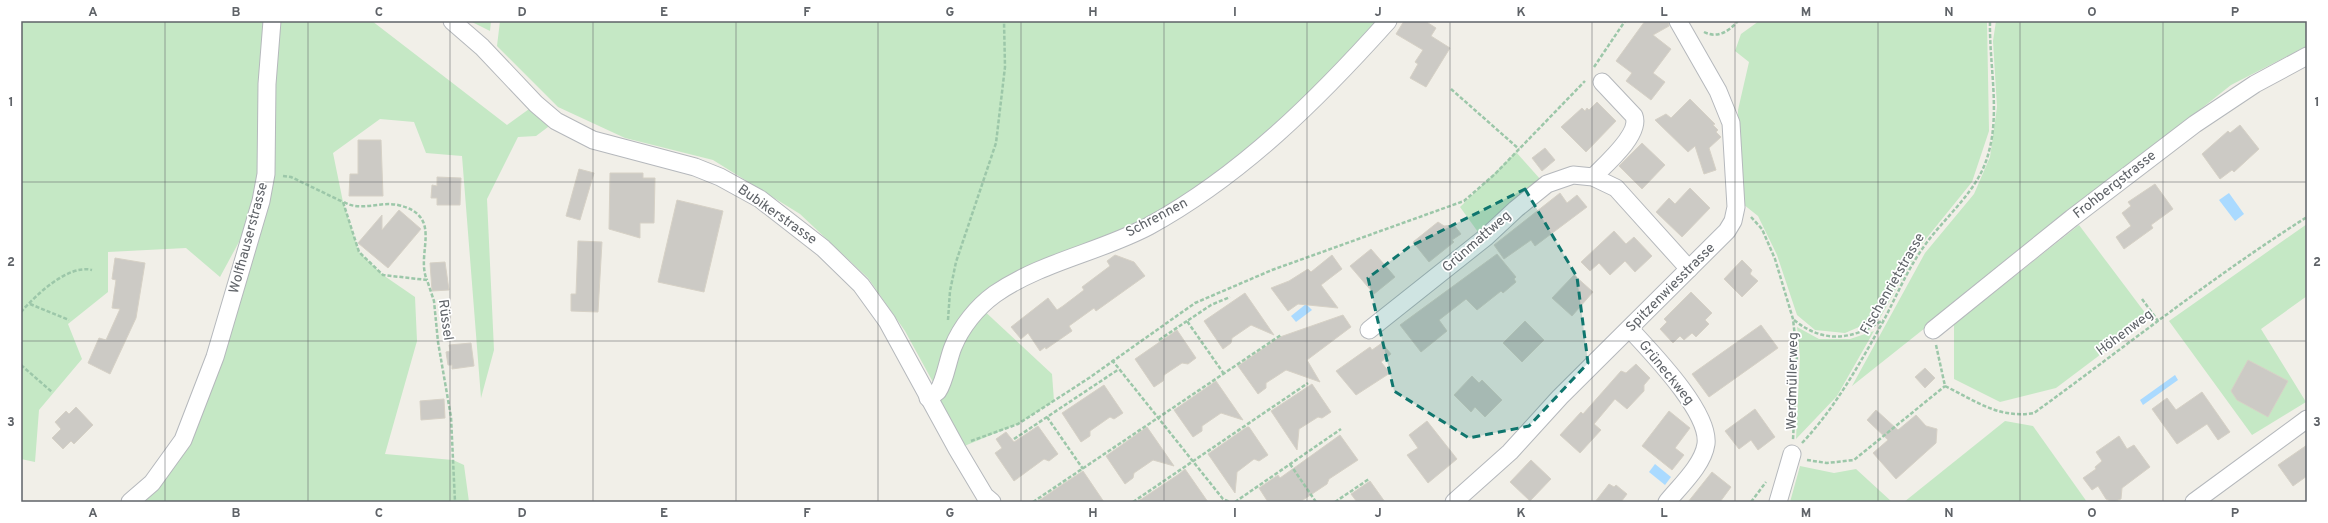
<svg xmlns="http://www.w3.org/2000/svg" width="2328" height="523" font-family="Overpass,sans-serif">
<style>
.green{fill:#c5e8c5}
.water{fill:#aadaff}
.building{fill:#cccac5;stroke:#d6d1c6}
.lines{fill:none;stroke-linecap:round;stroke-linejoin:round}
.minor-casing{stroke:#b5b8bc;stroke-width:19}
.path{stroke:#9cc7a9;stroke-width:2.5;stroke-dasharray:4 2;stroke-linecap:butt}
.minor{stroke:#fff;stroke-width:17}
.marked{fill:#0f766e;fill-opacity:0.2;stroke:#0f766e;stroke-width:3;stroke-dasharray:8 5;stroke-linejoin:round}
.grid{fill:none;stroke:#5f6368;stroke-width:1;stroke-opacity:0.55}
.labels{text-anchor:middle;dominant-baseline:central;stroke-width:3.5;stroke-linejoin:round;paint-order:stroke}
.street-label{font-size:14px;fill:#5f6368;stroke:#fff}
.neatline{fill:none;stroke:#5f6368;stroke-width:1.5}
.grid-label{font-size:13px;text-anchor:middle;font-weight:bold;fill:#5f6368}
</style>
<rect width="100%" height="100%" fill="#f1efe8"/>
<!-- green -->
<g class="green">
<path d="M 21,21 L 372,21 L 507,125 L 536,104 L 556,121 L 536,136 L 518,137 L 487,199 L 494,350 L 481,398 L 462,156 L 426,153 L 414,122 L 380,119 L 333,153 L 343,202 L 359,252 L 383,275 L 415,297 L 417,341 L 385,454 L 453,460 L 464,465 L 469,502 L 130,502 L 183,440 L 260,203 L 220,277 L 186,248 L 108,252 L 108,292 L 68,324 L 82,359 L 39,410 L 35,462 L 21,459 Z"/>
<path d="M 470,21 L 491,21 L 490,31 Z"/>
<path d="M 500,21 L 1382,21 L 1298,112 L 1176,206 L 992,291 L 934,384 L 905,331 L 868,278 L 800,214 L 713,160 L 625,138 L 558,107 L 497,46 Z"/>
<path d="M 1759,21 L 1987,21 L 1989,131 L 1972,182 L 1921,245 L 1880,318 L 1845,333 L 1815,330 L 1797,315 L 1777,255 L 1758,216 L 1743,204 L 1738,173 L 1738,110 L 1749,62 L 1735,51 L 1741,34 Z"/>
<path d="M 1996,21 L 2307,21 L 2307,46 L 2231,85 L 1852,386 L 1925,253 L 1974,194 L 1990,157 L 1997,107 L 1993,41 Z"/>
<path d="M 1516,152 L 1541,180 L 1480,233 L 1478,232 L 1460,207 Z"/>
<path d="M 2307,224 L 2307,296 L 2261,329 L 2306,402 L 2252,435 L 2169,321 Z"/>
<path d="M 2079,225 L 2149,318 L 2056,388 L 2000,402 L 1954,379 L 1954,324 Z"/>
<path d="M 980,307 L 1052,374 L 1054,401 L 1018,424 L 957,449 L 928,398 Z"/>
<path d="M 1797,327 L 1819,339 L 1850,339 L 1874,331 L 1837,396 L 1796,439 L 1800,357 Z"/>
<path d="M 2005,421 L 2033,426 L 2087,502 L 1904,502 Z"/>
<path d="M 1800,466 L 1834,473 L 1856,469 L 1892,502 L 1790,502 Z"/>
</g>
<!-- water -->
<g class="water">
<path d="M 2229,193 L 2244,214 L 2235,221 L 2219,200 Z"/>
<path d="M 1306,304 L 1312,310 L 1296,322 L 1291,316 Z"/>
<path d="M 2175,375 L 2178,380 L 2143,405 L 2140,400 Z"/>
<path d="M 1655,464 L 1671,477 L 1665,485 L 1649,472 Z"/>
</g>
<!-- building -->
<g class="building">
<path d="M 1404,21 L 1425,21 L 1436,28 L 1431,36 L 1450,48 L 1426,87 L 1410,78 L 1418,64 L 1415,62 L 1423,50 L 1396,34 Z"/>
<path d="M 1645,21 L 1668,21 L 1669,26 L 1653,35 L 1671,49 L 1653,73 L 1665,82 L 1651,100 L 1626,81 L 1632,73 L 1616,61 Z"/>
<path d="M 1690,99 L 1715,124 L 1713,125 L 1718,130 L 1716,132 L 1721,137 L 1709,148 L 1716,170 L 1704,174 L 1695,146 L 1688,152 L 1655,120 L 1666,114 L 1671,118 Z"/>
<path d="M 1597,102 L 1616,121 L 1586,152 L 1561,127 L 1582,108 L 1585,111 L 1587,108 L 1589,110 Z"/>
<path d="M 2240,125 L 2259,149 L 2234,172 L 2232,170 L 2220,179 L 2202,154 L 2228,131 L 2230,133 Z"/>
<path d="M 358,140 L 381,140 L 383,196 L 349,196 L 350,174 L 358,174 Z"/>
<path d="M 1642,143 L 1665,165 L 1642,189 L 1619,166 Z"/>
<path d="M 1545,148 L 1555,160 L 1542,171 L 1532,158 Z"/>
<path d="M 579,169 L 594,173 L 580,220 L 566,216 Z"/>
<path d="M 610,173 L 643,173 L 643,178 L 655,178 L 654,223 L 640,223 L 640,238 L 609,229 Z"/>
<path d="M 437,177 L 461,178 L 460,205 L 437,205 L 437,198 L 431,198 L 432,185 L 437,186 Z"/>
<path d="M 2155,184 L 2173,209 L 2151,225 L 2153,228 L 2124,249 L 2116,237 L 2131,226 L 2122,213 L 2131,206 L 2128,202 Z"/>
<path d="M 1690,188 L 1710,208 L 1682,237 L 1656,212 L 1669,198 L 1675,204 Z"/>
<path d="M 1560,193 L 1567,203 L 1577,195 L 1587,207 L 1535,246 L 1531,240 L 1504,259 L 1494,245 Z"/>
<path d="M 677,200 L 723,211 L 704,292 L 658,282 Z"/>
<path d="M 399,210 L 421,229 L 388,268 L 358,243 L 382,215 L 382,230 Z"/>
<path d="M 1438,222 L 1444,226 L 1454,225 L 1461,234 L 1452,240 L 1454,242 L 1429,262 L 1413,242 Z"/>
<path d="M 1614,231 L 1626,244 L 1634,237 L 1652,256 L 1635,272 L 1625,261 L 1610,275 L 1599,263 L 1590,271 L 1581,262 Z"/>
<path d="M 578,241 L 602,242 L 598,312 L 571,311 L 571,294 L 576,294 Z"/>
<path d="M 1371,249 L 1395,277 L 1374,294 L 1350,266 Z"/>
<path d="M 1497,254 L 1516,277 L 1514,279 L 1516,282 L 1503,293 L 1501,291 L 1477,310 L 1466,299 L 1439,320 L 1447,331 L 1421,352 L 1400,325 Z"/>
<path d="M 1115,255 L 1134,262 L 1145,276 L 1096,311 L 1094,308 L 1069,326 L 1072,331 L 1046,349 L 1045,347 L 1040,351 L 1028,333 L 1021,339 L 1011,327 L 1048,298 L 1057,310 L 1063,306 L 1084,290 L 1082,287 L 1110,266 L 1107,261 Z"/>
<path d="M 1332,255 L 1342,269 L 1321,285 L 1338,308 L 1298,304 L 1288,311 L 1271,288 L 1289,281 L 1308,269 L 1311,272 Z"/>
<path d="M 115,258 L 145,263 L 136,318 L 110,374 L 88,363 L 99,338 L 106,340 L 120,309 L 112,308 L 116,280 L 112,279 Z"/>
<path d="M 1742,260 L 1752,270 L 1750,274 L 1758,281 L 1742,297 L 1724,279 Z"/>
<path d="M 445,262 L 449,290 L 432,291 L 430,263 Z"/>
<path d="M 1574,275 L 1593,292 L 1572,316 L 1552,298 Z"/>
<path d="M 1691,292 L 1712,313 L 1705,320 L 1709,324 L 1696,337 L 1692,333 L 1684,340 L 1680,336 L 1673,343 L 1660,329 L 1667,322 L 1664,319 Z"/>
<path d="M 1245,293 L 1274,335 L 1251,325 L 1232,338 L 1231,343 L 1223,349 L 1204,321 Z"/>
<path d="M 1343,315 L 1351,327 L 1307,360 L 1320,382 L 1286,370 L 1266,383 L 1266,388 L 1258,394 L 1238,366 L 1280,337 Z"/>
<path d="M 1525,321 L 1544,340 L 1522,362 L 1503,343 Z"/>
<path d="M 1761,325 L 1778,348 L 1709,397 L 1692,374 Z"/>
<path d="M 1177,330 L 1196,358 L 1188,364 L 1182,363 L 1164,375 L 1163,381 L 1154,387 L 1135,359 Z"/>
<path d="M 471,343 L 474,366 L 452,369 L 452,365 L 448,365 L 446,352 L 450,351 L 449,345 Z"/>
<path d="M 1382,343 L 1391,354 L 1381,362 L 1390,373 L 1356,395 L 1336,371 L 1370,347 L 1372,350 Z"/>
<path d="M 2248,360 L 2288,381 L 2268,417 L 2237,400 L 2231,391 Z"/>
<path d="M 1636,364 L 1650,378 L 1644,385 L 1644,391 L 1627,409 L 1615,399 L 1594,424 L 1601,430 L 1580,453 L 1560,435 L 1581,412 L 1583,414 L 1621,371 L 1626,373 Z"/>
<path d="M 1925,368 L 1935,378 L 1925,388 L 1915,377 Z"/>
<path d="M 1472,376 L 1479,383 L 1482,380 L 1502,400 L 1485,417 L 1475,407 L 1471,412 L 1454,395 Z"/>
<path d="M 1216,381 L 1243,420 L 1221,413 L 1202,426 L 1202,431 L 1193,437 L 1174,410 Z"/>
<path d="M 1312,384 L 1331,412 L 1322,418 L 1318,417 L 1299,429 L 1297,450 L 1271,411 Z"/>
<path d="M 1104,385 L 1123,413 L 1114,419 L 1110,417 L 1090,431 L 1090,436 L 1081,442 L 1062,413 Z"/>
<path d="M 2202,392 L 2230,432 L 2218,440 L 2207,424 L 2177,444 L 2152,409 L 2167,398 L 2176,410 Z"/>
<path d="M 444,399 L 445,418 L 421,420 L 420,401 Z"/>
<path d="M 76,407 L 93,425 L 74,444 L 71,441 L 63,449 L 52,438 L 61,429 L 55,422 L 66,411 L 69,414 Z"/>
<path d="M 1755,409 L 1775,437 L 1758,450 L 1751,440 L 1739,449 L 1725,431 Z"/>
<path d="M 1876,410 L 1898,430 L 1916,415 L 1926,426 L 1937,429 L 1936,443 L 1896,479 L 1873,453 L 1888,440 L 1867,420 Z"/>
<path d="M 1669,411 L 1690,428 L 1675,448 L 1684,455 L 1672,470 L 1642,446 Z"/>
<path d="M 1427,421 L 1457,459 L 1428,483 L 1407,455 L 1418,448 L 1409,435 Z"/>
<path d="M 1038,426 L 1058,454 L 1049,461 L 1044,459 L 1014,481 L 995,453 L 1002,448 L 996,439 L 1006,432 L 1014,442 Z"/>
<path d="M 1147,427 L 1174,466 L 1153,460 L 1134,473 L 1133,478 L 1125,484 L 1106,456 Z"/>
<path d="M 1247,427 L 1249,427 L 1268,455 L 1259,461 L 1254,459 L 1237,472 L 1235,493 L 1208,454 Z"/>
<path d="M 1340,435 L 1358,460 L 1329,479 L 1327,484 L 1300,502 L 1268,502 L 1259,488 L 1278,475 L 1280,478 Z"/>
<path d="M 2119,436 L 2127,449 L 2134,445 L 2150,467 L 2122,488 L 2121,499 L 2113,502 L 2106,499 L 2098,486 L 2092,490 L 2083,478 L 2096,469 L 2095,467 L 2102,461 L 2096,452 Z"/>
<path d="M 2307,445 L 2307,476 L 2293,486 L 2278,465 Z"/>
<path d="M 1531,460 L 1551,479 L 1530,501 L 1510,482 Z"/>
<path d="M 1185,469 L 1208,502 L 1137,502 L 1179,474 Z"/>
<path d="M 1083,471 L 1104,502 L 1037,502 L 1060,486 Z"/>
<path d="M 1712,472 L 1731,487 L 1720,502 L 1688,502 Z"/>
<path d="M 1370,481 L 1385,502 L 1357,502 L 1351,494 Z"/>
<path d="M 1609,484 L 1614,487 L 1616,485 L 1627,494 L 1621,502 L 1595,502 Z"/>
</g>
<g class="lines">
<!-- minor casing -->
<g class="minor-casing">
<g id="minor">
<path d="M 452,21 L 482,47 L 536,104 L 556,121 L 593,140 L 695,167 L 720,177 L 760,199 L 823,248 L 861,285 L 887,321 L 957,449 L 985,496 L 992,502"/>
<path d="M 1593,177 C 1606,164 1641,134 1634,116 L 1602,82"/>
<path d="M 1630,329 C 1651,352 1710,412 1706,444 C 1703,465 1680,486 1667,502"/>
<path d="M 1369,330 L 1486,237 L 1516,209 L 1547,184 L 1573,175 L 1593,177 L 1616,188 L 1689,269"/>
<path d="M 1933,330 L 2072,218 L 2195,124 L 2255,84 L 2307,56"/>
<path d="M 928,398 C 931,396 936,393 938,391 C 945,381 948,359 953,347 C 961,327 977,307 995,294 C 1041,262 1100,252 1149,226 C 1242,175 1318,99 1388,21"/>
<path d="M 130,502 L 152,483 L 183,440 L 215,357 L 261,201 L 266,174 L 267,84 L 272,21"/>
<path d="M 1454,502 L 1510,452 L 1560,397 L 1727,231 L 1733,221 L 1736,207 L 1731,123 L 1718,91 L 1678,21"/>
<path d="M 1778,502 L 1792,454"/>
<path d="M 2194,502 L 2307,419"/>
</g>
</g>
<!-- path -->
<g class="path">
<path d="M 1704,32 C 1718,39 1729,31 1738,21"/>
<path d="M 1594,67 L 1625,21"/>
<path d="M 1451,89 L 1519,149"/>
<path d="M 283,176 L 291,177 L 343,202 L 359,252 L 383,275 L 427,280 L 434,301 L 438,342 L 451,417 L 455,502"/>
<path d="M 344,202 C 360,212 380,201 398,205 C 445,216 415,253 427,280"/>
<path d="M 1751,217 L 1762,229 L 1775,259 L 1793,319 L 1797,355 L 1793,440"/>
<path d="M 2142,299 L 2158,321"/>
<path d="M 30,304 L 69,320"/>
<path d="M 21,312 C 36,295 68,264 92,270"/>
<path d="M 948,320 L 950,291 L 956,262 L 996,143 L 1005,67 L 1004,21"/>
<path d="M 1794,320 C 1824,344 1852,340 1883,320"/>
<path d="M 1159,340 L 1187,321"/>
<path d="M 1936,345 L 1945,386"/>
<path d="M 1112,360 L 1223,499 L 1230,502"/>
<path d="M 21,365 L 52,392"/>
<path d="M 1224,374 L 1187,321 L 1211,305 L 1230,297"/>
<path d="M 1945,386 C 1976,401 1999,419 2034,413 C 2125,347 2212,277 2307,217"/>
<path d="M 1047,417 L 1083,469"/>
<path d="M 1014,439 L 1119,369"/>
<path d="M 971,441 L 1018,424 L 1089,378 L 1195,303 L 1272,270 L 1464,201 L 1495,174 L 1585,81"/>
<path d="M 1802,443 C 1836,407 1860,363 1884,320 C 1897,295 1908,268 1925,245 C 1947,214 1980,190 1989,151 C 2000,111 1989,63 1990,21"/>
<path d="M 1807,460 L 1827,463 L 1854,460 L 1945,386"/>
<path d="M 1290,464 L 1316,502"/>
<path d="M 1033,502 L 1281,335"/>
<path d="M 1133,502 L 1308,383"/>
<path d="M 1235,502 L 1341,429"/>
<path d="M 1335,502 L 1369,479"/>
<path d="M 1751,502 L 1766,482"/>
</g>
<!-- minor -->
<use href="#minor" class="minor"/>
</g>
<!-- marked area -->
<path class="marked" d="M 1525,189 L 1577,277 L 1588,363 L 1529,426 L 1469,438 L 1394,391 L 1368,278 L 1409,247 Z"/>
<!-- grid -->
<path class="grid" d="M 165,21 L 165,502M 308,21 L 308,502M 450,21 L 450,502M 593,21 L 593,502M 736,21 L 736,502M 878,21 L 878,502M 1021,21 L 1021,502M 1164,21 L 1164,502M 1307,21 L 1307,502M 1450,21 L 1450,502M 1592,21 L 1592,502M 1735,21 L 1735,502M 1878,21 L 1878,502M 2020,21 L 2020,502M 2163,21 L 2163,502M 21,182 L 2307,182M 21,341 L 2307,341"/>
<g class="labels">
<!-- street labels -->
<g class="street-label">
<text transform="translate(2115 185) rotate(-38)">Frohbergstrasse</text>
<text transform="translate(777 215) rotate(35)">Bubikerstrasse</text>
<text transform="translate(1157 218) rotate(-28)">Schrennen</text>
<text transform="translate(249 238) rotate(-75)">Wolfhauserstrasse</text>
<text transform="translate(1477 242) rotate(-41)">Grünmattweg</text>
<text transform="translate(1893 284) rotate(-60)">Fischenrietstrasse</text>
<text transform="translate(1671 288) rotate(-45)">Spitzenwiesstrasse</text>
<text transform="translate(445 320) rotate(82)">Rüssel</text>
<text transform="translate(2125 333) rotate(-37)">Höhenweg</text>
<text transform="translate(1666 373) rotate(51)">Grüneckweg</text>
<text transform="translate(1793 381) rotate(-89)">Werdmüllerweg</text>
</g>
</g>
<!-- border -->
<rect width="2328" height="523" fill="none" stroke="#ffffff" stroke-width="44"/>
<rect x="22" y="22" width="2284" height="479" class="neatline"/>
<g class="grid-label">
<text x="93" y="16">A</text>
<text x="236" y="16">B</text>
<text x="379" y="16">C</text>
<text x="522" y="16">D</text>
<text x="664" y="16">E</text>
<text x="807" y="16">F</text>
<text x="950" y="16">G</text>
<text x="1093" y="16">H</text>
<text x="1235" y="16">I</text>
<text x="1378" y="16">J</text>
<text x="1521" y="16">K</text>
<text x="1664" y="16">L</text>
<text x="1806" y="16">M</text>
<text x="1949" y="16">N</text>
<text x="2092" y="16">O</text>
<text x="2235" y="16">P</text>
<text x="11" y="106">1</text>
<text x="2317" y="106">1</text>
<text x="11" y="266">2</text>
<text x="2317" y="266">2</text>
<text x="11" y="426">3</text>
<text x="2317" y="426">3</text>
<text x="93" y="517">A</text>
<text x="236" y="517">B</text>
<text x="379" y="517">C</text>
<text x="522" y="517">D</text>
<text x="664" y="517">E</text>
<text x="807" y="517">F</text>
<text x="950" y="517">G</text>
<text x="1093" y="517">H</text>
<text x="1235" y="517">I</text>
<text x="1378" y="517">J</text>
<text x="1521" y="517">K</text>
<text x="1664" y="517">L</text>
<text x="1806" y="517">M</text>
<text x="1949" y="517">N</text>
<text x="2092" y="517">O</text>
<text x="2235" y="517">P</text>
</g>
</svg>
